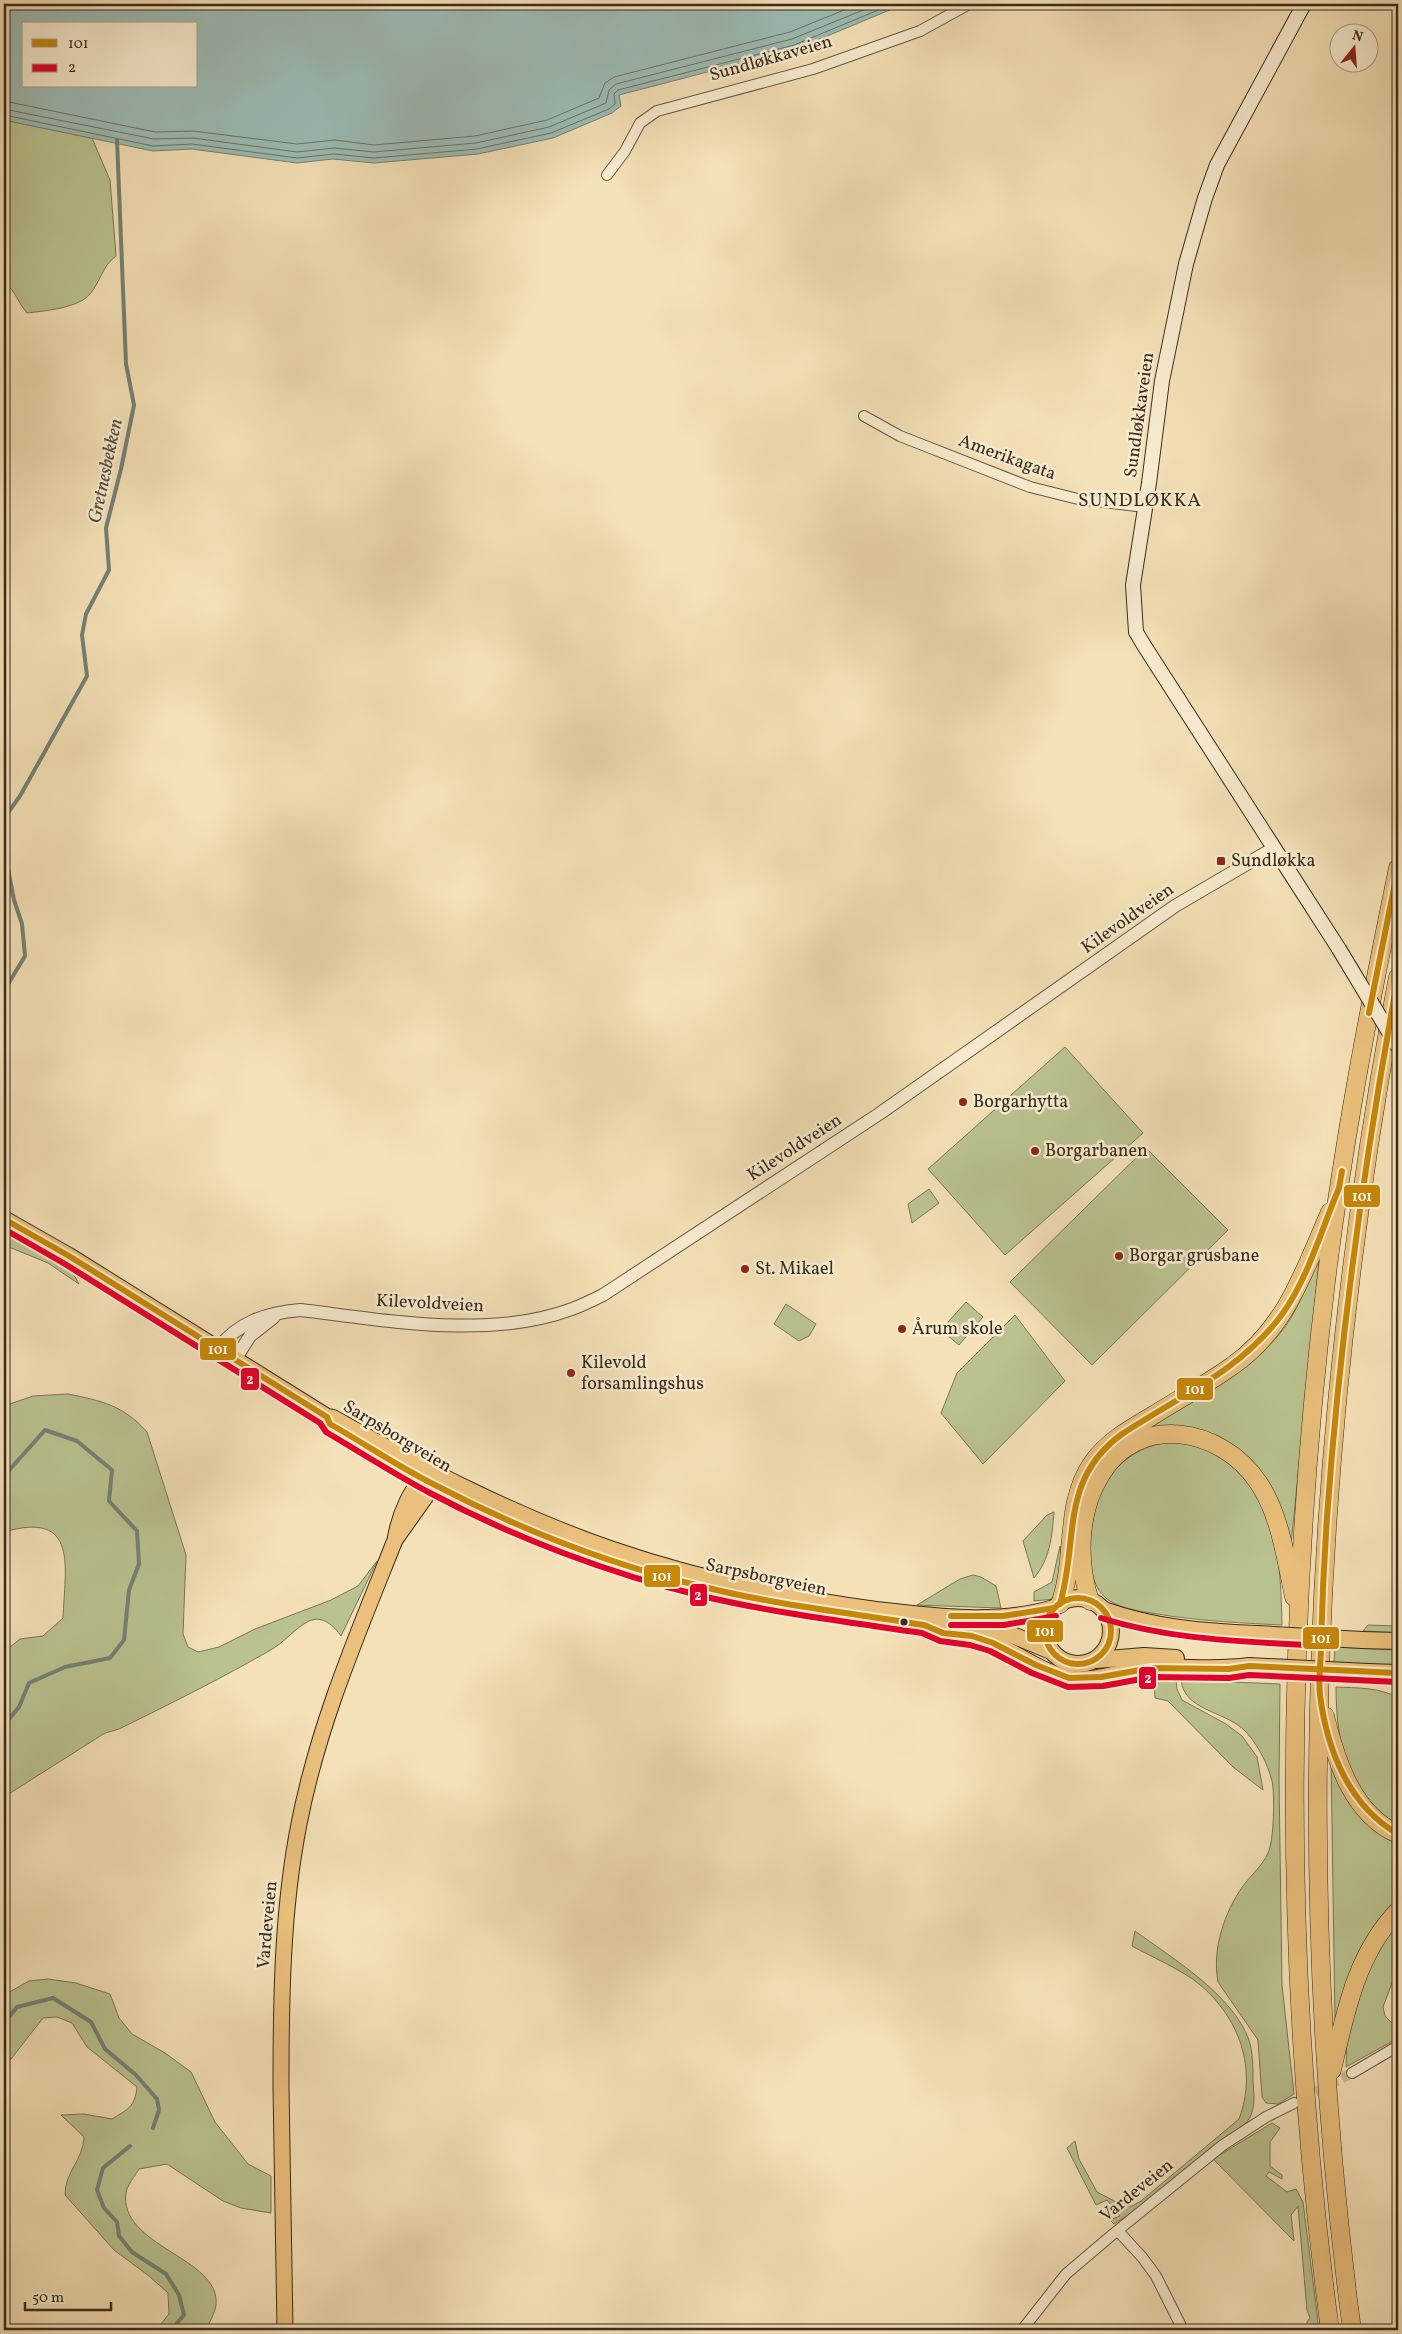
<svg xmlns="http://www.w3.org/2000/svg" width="1402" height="2334" font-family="Vollkorn,serif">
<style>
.green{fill:#bac390;stroke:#797756}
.water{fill:#9dbcb5;stroke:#758278;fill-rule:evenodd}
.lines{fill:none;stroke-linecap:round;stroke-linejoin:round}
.shore{stroke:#6a7468;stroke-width:1}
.stream{stroke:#758278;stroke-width:4}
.minor-tunnel{stroke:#cfbd98;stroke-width:10;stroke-dasharray:10 5;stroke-linecap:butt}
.minor-casing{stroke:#675843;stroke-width:12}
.tertiary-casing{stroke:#675843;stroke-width:14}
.secondary-casing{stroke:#382b1c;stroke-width:16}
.primary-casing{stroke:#382b1c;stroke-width:17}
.trunk-casing{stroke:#382b1c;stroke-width:18}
.motorway-casing{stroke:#382b1c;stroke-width:19}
.minor{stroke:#f8ecd0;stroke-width:10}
.tertiary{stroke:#f8ecd0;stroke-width:12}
.secondary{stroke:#f8ecd0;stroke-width:14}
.primary{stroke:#eac07c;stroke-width:15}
.trunk{stroke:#eac07c;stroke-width:16}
.motorway{stroke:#eac07c;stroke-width:18}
.secondary-bridge-casing{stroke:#382b1c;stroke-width:16;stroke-linecap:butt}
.trunk-bridge-casing{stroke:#382b1c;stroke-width:18;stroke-linecap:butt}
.secondary-bridge{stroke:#f8ecd0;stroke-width:14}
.trunk-bridge{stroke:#eac07c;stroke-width:16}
.bus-1-casing{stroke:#f8ecd0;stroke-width:10}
.bus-2-casing{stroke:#f8ecd0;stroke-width:10}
.bus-1{stroke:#c78707;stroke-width:6}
.bus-2{stroke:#e4002b;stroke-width:6}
.poi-dot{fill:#8f2418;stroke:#f8ecd0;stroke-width:2}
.bus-dot{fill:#382b1c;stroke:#f8ecd0;stroke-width:2}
.labels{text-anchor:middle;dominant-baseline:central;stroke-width:5;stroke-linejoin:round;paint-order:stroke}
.street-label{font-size:18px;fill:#382b1c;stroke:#f8ecd0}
.poi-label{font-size:18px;fill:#382b1c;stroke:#f8ecd0;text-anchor:start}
.water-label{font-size:19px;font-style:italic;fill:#514f42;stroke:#f8ecd0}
.neighbourhood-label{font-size:19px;letter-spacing:1px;fill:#382b1c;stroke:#f8ecd0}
.line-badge{stroke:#f8ecd0;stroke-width:2}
.badge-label{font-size:14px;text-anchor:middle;font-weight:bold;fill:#fff}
</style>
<rect width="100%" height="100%" fill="#f5e1b7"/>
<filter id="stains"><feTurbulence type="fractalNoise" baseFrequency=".004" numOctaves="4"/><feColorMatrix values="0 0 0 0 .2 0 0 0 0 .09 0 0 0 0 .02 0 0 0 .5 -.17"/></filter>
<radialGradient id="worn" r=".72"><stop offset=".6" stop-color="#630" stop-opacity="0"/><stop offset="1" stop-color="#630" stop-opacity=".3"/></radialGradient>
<!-- green -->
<g class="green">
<path d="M 4,120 L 92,138 L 110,180 L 116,256 C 102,266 101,281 90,294 C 79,308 44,311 27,313 C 18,303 16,291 4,282 Z"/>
<path d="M 1065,1047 L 1143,1133 L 1005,1255 L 928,1169 Z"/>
<path d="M 1146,1148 L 1228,1230 L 1092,1365 L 1010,1282 Z"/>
<path d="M 929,1189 L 939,1203 L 912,1223 L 908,1204 Z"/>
<path d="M 4,1230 L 68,1264 L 79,1284 L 48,1263 L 4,1245 Z"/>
<path d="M 1320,1252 L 1290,1555 L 1250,1462 L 1153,1431 L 1152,1425 C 1194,1399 1244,1375 1277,1337 C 1298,1314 1308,1281 1320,1252 Z"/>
<path d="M 966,1302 L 983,1317 L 959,1345 L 941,1330 Z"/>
<path d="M 786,1304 L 816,1324 L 809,1336 L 799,1341 L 774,1324 Z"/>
<path d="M 1015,1315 L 1065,1381 L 983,1464 L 941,1413 L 957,1373 Z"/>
<path d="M 68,1394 C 102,1401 123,1405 147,1432 L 186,1555 L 183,1634 L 188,1647 L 198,1652 L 219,1647 L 255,1629 L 331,1600 L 358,1586 L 377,1561 L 341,1636 C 334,1626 323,1615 309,1621 C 295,1628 284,1643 269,1651 C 220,1679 170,1704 119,1729 L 105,1733 L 4,1797 L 4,1652 L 20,1639 L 43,1636 L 63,1618 C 65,1567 79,1510 4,1532 L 4,1406 L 33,1396 Z"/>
<path d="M 1178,1440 C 1207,1444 1224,1453 1242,1476 C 1248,1483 1255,1490 1259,1497 C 1280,1535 1281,1583 1282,1625 C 1240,1623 1199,1621 1157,1614 C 1141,1611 1125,1610 1110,1601 C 1076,1581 1090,1499 1112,1473 C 1130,1452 1151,1444 1178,1440 Z"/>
<path d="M 1054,1512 C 1052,1537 1050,1559 1034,1578 L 1023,1541 L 1047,1515 Z"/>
<path d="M 1060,1546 L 1062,1564 L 1054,1599 L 1034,1601 L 1034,1592 L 1052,1582 Z"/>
<path d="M 973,1575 L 981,1577 L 996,1586 L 1001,1608 L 917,1605 L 960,1579 Z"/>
<path d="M 1368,1625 L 1398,1626 L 1398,1633 L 1363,1631 Z"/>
<path d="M 1335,1647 L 1398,1650 L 1398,1667 L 1334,1663 Z"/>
<path d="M 1176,1680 L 1177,1689 L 1182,1700 L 1226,1724 L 1242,1736 L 1257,1757 L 1263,1790 L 1233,1767 L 1168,1701 L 1155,1698 L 1154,1682 Z"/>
<path d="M 1181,1680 L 1280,1684 L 1279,1779 L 1282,1985 L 1294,2094 L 1278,2104 L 1266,2103 L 1262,2097 L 1258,2040 L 1218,1982 C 1212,1949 1224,1913 1243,1886 C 1251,1875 1263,1865 1268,1853 C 1274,1841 1275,1794 1272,1781 C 1268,1764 1256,1741 1243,1729 C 1223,1711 1184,1710 1181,1680 Z"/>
<path d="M 1336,1687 C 1356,1688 1380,1687 1398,1698 L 1398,1827 C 1348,1792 1336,1746 1336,1687 Z"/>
<path d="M 1331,1757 L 1398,1841 L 1398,1903 L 1335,2022 Z"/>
<path d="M 1398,1918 L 1395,1975 L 1383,2007 L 1385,2016 L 1393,2024 L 1398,2025 L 1398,2038 L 1346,2067 L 1347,2036 L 1367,1968 Z"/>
<path d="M 1135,1931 C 1172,1958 1233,1995 1249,2040 C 1253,2053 1253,2068 1253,2082 C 1254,2096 1256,2110 1247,2122 L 1150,2201 L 1114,2224 L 1110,2220 L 1120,2216 L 1107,2200 L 1096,2205 L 1067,2148 L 1075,2141 L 1079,2159 L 1097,2192 L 1122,2205 L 1132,2206 L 1141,2201 L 1239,2119 C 1258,2069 1239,2017 1199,1984 C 1184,1971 1150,1956 1132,1946 Z"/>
<path d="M 48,1979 L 76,1983 L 110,1994 L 119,2018 L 132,2034 L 165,2053 L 191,2072 L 215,2122 L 248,2164 L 271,2176 L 271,2213 L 241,2208 L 223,2201 L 167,2164 L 139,2169 C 135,2176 128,2184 126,2192 C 118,2247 221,2257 216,2305 C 215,2313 209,2323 206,2330 L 156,2330 L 169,2314 L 168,2293 L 149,2276 L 114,2250 L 65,2195 C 65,2171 83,2161 84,2137 L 61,2115 L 84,2114 L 112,2119 C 128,2109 135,2107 137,2087 L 87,2047 L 72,2023 L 57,2017 L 43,2018 L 11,2059 L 4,2064 L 4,1995 L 29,1981 Z"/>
<path d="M 1272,2123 L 1280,2128 L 1270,2142 L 1270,2166 L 1282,2175 L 1282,2179 L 1269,2172 L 1266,2176 L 1287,2192 L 1296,2189 L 1303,2202 L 1319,2330 L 1308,2330 L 1307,2322 L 1310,2318 L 1307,2310 L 1298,2206 L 1291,2215 L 1294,2241 L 1213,2159 Z"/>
</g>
<!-- water -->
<path class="water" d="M 4,4 L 904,4 L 796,49 L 619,95 L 621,106 L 612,113 L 553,138 L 478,154 L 374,163 L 333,159 L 297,163 L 192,149 L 153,151 L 4,120 ZM 24,24 L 196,24 L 196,86 L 24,86 Z"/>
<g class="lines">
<!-- shore -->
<g class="shore">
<path d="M 4,101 L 155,132 L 193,131 L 297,144 L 335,140 L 374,145 L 475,136 L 547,120 L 599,98 L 605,83 L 614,77 L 790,32 L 859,4"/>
<path d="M 4,109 L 154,139 L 193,138 L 297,152 L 334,148 L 374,152 L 476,143 L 549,127 L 606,103 L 609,90 L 616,84 L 792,39 L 878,4"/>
<path d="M 4,115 L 153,146 L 192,144 L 297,158 L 334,154 L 374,158 L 477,149 L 551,133 L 609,109 L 615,104 L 614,94 L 618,90 L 794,45 L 893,4"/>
</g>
<!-- stream -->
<g class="stream">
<path d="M 4,835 L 7,814 L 20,796 L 87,676 L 82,635 L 86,614 L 109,570 L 106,528 L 121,469 L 134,405 L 126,364 L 117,140"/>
<path d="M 4,848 L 14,900 L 22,924 L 25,956 L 4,991"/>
<path d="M 4,1476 L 45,1430 L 77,1441 L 112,1470 L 109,1501 L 137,1531 L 139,1564 L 129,1590 L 124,1640 L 110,1658 L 65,1667 L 29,1683 L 19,1707 L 4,1725"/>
<path d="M 4,2023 L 17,2007 L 53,1998 L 91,2022 L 105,2049 L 136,2075 L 157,2099 L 159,2110 L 153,2128"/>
<path d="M 130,2146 L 103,2168 L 97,2190 L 104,2208 L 117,2222 L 119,2236 L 132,2252 L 166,2274 L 179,2295 L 184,2315 L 171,2330"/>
</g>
<!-- minor-tunnel -->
<path class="minor-tunnel" d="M 1302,2099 L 1352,2073"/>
<!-- minor casing -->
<g class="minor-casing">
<g id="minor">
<path d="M 607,175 L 625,151 L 640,123 L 657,111 L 813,69 L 920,31 L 969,4"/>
<path d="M 864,416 L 900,436 L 1030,487 L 1078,499 L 1145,507"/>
<path d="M 1352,2073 L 1398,2046"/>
<path d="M 1118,2231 L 1142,2257 L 1156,2276 L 1183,2330"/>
<path d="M 1022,2330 L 1066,2274 L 1112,2235 L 1223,2145 L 1266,2117 L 1294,2103"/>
</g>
</g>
<!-- tertiary casing -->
<g class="tertiary-casing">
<g id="tertiary">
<path d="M 217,1350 C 237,1322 267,1313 300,1310 C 386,1320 489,1340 572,1309 C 583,1305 593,1300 603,1295 L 879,1114 L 1175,906 L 1274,848"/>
<path d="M 234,1361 L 250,1336 L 274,1317"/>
</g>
</g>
<!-- secondary casing -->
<g class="secondary-casing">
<path id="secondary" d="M 1304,4 L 1217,165 L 1205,198 L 1186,264 L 1162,381 L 1149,483 L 1133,585 L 1136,632 L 1145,647 L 1339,949"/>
</g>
<!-- primary casing -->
<g class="primary-casing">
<path id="primary" d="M 285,2330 C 284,2249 282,2168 281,2087 C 281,1999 282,1910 299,1824 C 318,1725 358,1633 395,1540 C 399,1516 411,1484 432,1471 L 434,1485 L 395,1540"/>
</g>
<!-- trunk casing -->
<g class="trunk-casing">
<g id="trunk">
<path d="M 4,1219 L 69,1256 L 327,1417 L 333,1418 C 422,1468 516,1517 613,1550 C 698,1579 787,1598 876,1610 C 935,1617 997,1625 1054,1608"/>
<path d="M 411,1472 L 490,1512 L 568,1545"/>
<circle cx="1078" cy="1631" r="33"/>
<path d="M 1104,1610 C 1154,1628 1204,1632 1257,1634"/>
<path d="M 930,1626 L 1010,1634 L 1051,1651"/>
<path d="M 974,1636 C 1007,1645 1034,1670 1067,1678 C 1094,1684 1123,1670 1150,1668 C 1183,1666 1216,1671 1249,1666"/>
<path d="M 1362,1640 L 1398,1641"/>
<path d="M 1096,1660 L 1144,1656 L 1176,1658"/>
<path d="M 1368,1672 L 1398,1673"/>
</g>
</g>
<!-- motorway casing -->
<g class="motorway-casing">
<g id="motorway">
<path d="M 1090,1601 C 1077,1562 1078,1512 1100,1476 C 1137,1412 1221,1427 1258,1482 C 1280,1514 1286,1559 1294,1597"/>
<path d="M 1060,1604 C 1077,1558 1063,1504 1093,1462 C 1108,1441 1130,1429 1152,1416 C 1179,1399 1207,1384 1232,1366 C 1286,1329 1305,1269 1330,1212"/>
<path d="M 1325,1716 C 1336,1761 1353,1815 1398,1834"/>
<path d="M 1332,2070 C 1345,2014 1356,1954 1398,1911"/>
<path d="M 1330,2330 C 1284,1986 1284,1635 1325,1290 C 1342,1148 1369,1008 1398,868"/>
<path d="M 1352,2330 C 1292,1880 1313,1422 1398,977"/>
</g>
</g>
<!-- minor -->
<use href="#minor" class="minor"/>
<!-- tertiary -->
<use href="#tertiary" class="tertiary"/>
<!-- secondary -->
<use href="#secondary" class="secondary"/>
<!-- primary -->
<use href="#primary" class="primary"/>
<!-- trunk -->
<use href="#trunk" class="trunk"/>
<!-- motorway -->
<use href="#motorway" class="motorway"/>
<!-- secondary-bridge casing -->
<g class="secondary-bridge-casing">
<path id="secondary-bridge" d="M 1339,949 L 1398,1047"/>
</g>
<!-- trunk-bridge casing -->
<g class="trunk-bridge-casing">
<g id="trunk-bridge">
<path d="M 1257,1634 L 1362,1640"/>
<path d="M 1249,1666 L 1368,1672"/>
</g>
</g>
<!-- secondary-bridge -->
<use href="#secondary-bridge" class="secondary-bridge"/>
<!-- trunk-bridge -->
<use href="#trunk-bridge" class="trunk-bridge"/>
<!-- bus-1 casing -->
<g class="bus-1-casing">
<g id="bus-1">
<path d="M 1398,977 C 1365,1156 1340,1335 1327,1517 C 1324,1560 1322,1603 1321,1646 C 1321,1663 1318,1679 1320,1695 C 1327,1750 1349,1806 1398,1834"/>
<path d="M 1369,1013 L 1398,868"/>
<path d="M 4,1219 L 69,1256 L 327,1417 L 330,1424 C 365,1444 399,1467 435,1485 C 519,1529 611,1565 704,1587 C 776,1605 851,1613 924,1625 L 943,1633 L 972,1636 L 993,1643 L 1036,1665 L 1069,1678 L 1101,1677 L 1151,1668 L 1229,1669 L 1249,1666 L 1398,1673"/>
<circle cx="1078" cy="1631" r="33"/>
<path d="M 1060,1604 C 1079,1539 1059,1480 1122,1434 C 1178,1397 1242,1370 1283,1313 C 1308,1278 1322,1228 1339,1188 L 1342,1171"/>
<path d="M 951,1616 L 1003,1616 L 1054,1608"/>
</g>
</g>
<!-- bus-2 casing -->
<g class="bus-2-casing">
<g id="bus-2">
<path d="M 4,1229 L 65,1264 L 320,1423 L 326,1432 C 360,1452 394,1474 430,1493 C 513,1537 610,1574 702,1596 C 774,1613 848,1622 922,1633 L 940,1641 L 970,1645 L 990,1651 L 1032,1673 L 1068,1687 L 1103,1686 L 1152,1677 L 1229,1678 L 1249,1675 L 1398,1682"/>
<path d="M 1101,1618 C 1168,1639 1235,1641 1305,1645"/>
<path d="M 951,1625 L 1004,1625 L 1056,1616"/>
</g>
</g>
<!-- bus-1 -->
<use href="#bus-1" class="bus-1"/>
<!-- bus-2 -->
<use href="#bus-2" class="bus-2"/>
</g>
<!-- markers -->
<g class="poi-dot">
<rect x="1216" y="856" width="10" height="10" rx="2.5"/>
<circle cx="963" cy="1102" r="5"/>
<circle cx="1035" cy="1151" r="5"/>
<circle cx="1119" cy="1256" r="5"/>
<circle cx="745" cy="1269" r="5"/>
<circle cx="902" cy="1329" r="5"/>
<circle cx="571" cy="1373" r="5"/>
</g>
<circle class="bus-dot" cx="904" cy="1622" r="4.5"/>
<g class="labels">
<!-- street labels -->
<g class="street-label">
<text transform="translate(771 59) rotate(-16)">Sundløkkaveien</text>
<text transform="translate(1140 415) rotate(-82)">Sundløkkaveien</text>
<text transform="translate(1007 458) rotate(20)">Amerikagata</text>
<text transform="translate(1128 919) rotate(-35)">Kilevoldveien</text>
<text transform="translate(795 1148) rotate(-33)">Kilevoldveien</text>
<text transform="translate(430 1304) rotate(3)">Kilevoldveien</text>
<text transform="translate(397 1437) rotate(31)">Sarpsborgveien</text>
<text transform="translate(766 1578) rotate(12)">Sarpsborgveien</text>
<text transform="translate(268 1925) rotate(-85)">Vardeveien</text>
<text transform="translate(1137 2191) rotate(-39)">Vardeveien</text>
</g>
<!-- poi labels -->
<g class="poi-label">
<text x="1231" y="861">Sundløkka</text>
<text x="973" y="1102">Borgarhytta</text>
<text x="1045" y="1151">Borgarbanen</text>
<text x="1129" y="1256">Borgar grusbane</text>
<text x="755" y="1269">St. Mikael</text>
<text x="912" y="1329">Årum skole</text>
<text x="581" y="1363">Kilevold<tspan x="581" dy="21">forsamlingshus</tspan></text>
</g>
<!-- water labels -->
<g class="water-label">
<text transform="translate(106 471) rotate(-78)">Gretnesbekken</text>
</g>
<!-- neighbourhood labels -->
<g class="neighbourhood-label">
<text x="1140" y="501">SUNDLØKKA</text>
</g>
</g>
<g class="line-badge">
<rect x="1343" y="1184" width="38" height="24" rx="5" fill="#c78707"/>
<rect x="199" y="1337" width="38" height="24" rx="5" fill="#c78707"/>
<rect x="240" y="1367" width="20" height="24" rx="5" fill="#e4002b"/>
<rect x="1176" y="1377" width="38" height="24" rx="5" fill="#c78707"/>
<rect x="643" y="1564" width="38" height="24" rx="5" fill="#c78707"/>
<rect x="689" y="1583" width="19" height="24" rx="5" fill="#e4002b"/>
<rect x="1026" y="1619" width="38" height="24" rx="5" fill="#c78707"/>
<rect x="1302" y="1626" width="38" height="24" rx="5" fill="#c78707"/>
<rect x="1138" y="1666" width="19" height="24" rx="5" fill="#e4002b"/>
</g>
<g class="badge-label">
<text x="1362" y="1201">101</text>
<text x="218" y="1354">101</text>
<text x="250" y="1384">2</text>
<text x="1195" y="1394">101</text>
<text x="662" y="1581">101</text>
<text x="698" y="1600">2</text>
<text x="1045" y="1636">101</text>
<text x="1321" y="1643">101</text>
<text x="1148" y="1683">2</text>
</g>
<!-- margin -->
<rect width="1402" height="2334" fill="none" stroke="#f5e1b7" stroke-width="20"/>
<rect x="5" y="5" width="1392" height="2324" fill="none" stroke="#382b1c" stroke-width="2.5"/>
<rect x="10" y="10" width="1382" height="2314" fill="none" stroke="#382b1c"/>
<!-- legend -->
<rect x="22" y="22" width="175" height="65" fill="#f8ecd0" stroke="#ab9f88"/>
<rect x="32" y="39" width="25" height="8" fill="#c78707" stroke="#ab9f88"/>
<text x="68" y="48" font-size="15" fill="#382b1c">101</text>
<rect x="32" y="64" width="25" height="8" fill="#e4002b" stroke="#ab9f88"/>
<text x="68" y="72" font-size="15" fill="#382b1c">2</text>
<!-- north arrow -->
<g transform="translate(1354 48) rotate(17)"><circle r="24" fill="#f8ecd0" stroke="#ab9f88"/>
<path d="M0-4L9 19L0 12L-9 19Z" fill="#8f2418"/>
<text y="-8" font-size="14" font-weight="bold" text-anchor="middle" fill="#382b1c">N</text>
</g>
<!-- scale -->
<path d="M25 2302v8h86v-8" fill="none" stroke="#382b1c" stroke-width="2.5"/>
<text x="32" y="2302" font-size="15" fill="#382b1c" stroke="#f8ecd0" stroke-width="4" paint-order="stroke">50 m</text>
<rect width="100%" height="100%" filter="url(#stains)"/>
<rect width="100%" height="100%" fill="url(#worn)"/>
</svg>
